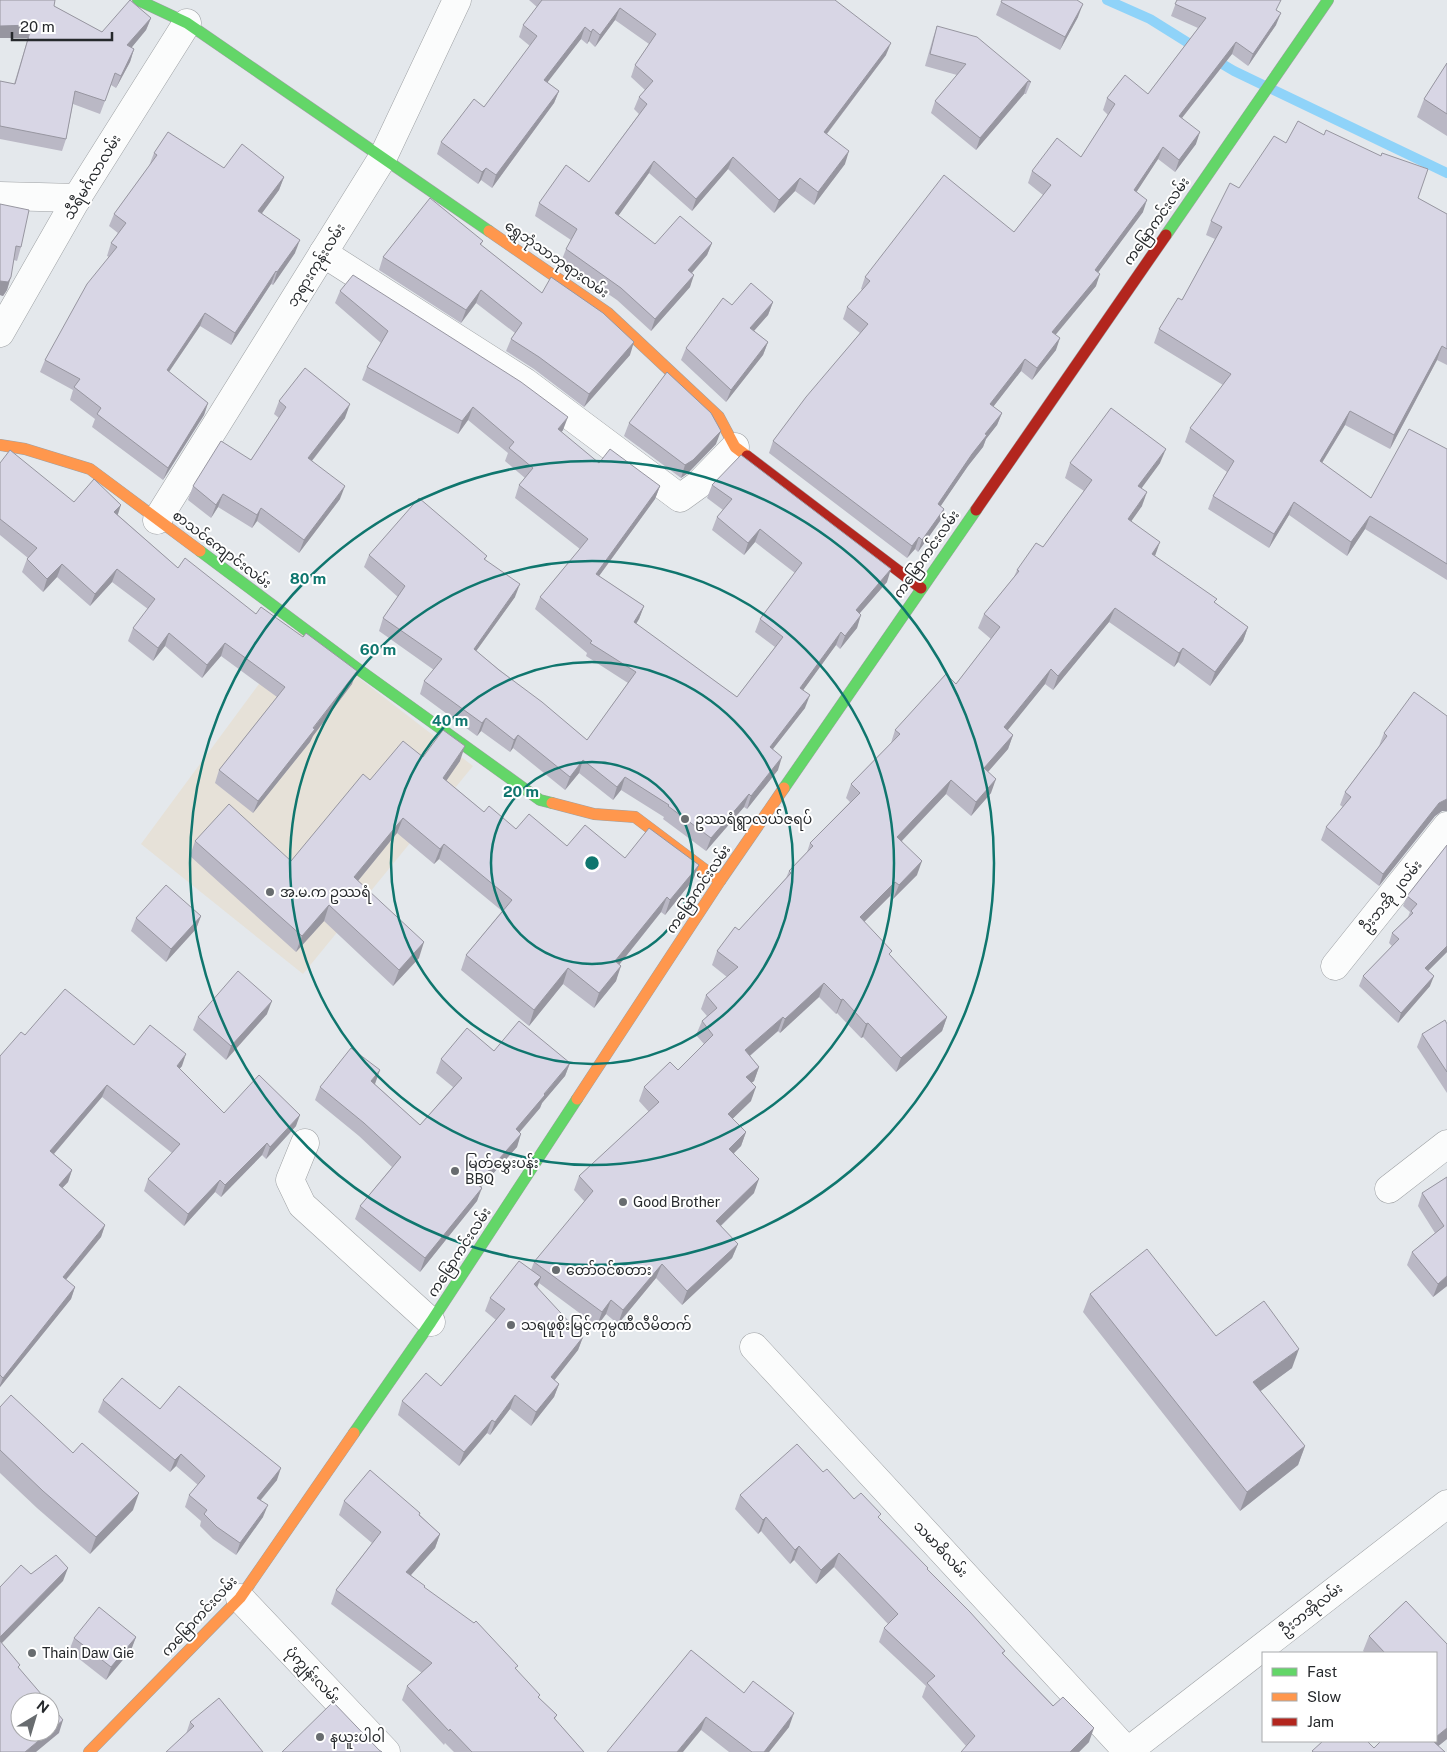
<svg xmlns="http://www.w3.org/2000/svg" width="1447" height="1752" font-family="'Public Sans','Noto Sans Myanmar',sans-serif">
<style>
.education{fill:#e6e1d8}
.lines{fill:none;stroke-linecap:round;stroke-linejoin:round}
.stream{stroke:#8fd3f9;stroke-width:10}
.street-casing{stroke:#9ea1a4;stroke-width:29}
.fast-casing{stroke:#9ea1a4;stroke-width:12}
.slow-casing{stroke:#9ea1a4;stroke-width:12}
.jam-casing{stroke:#9ea1a4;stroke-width:12}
.street{stroke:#fbfcfc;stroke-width:28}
.fast{stroke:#63d668;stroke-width:11}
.slow{stroke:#ff974d;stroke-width:11}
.jam{stroke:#b3261e;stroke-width:11}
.wall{fill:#bab8c5}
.shaded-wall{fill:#9796a0}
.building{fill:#d8d6e5;stroke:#9796a0}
.ring{fill:none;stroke:#0f766e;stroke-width:2.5}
.poi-dot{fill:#686c6f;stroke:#fff;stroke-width:2}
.labels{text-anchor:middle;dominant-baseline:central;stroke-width:4;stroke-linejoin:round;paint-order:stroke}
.street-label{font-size:14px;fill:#26292c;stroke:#fff}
.poi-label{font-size:14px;fill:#26292c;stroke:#fff;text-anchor:start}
.centre{fill:#0f766e;stroke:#fff;stroke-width:2.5}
.ring-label{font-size:15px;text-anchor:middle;font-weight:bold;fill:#0f766e;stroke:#fff;stroke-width:4;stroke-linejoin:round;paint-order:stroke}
</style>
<rect width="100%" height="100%" fill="#e4e8ec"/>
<!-- education -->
<path class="education" d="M 298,631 L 473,766 L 303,974 L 141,844 Z"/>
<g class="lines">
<!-- stream -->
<g class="stream">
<path d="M 1107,0 L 1150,19 L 1198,49"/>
<path d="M 1212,58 L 1234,71 L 1447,173"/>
</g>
<!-- street casing -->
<g class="street-casing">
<g id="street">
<path d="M 0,196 L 78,198"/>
<path d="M 323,253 L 525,382 L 680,498 L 698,485 L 735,447"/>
<path d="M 0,333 L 80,193 L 187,23"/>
<path d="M 157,520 L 383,157 L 457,0"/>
<path d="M 1335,966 L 1447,826"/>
<path d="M 305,1143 L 290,1180 L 302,1205 L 431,1322"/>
<path d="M 1389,1189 L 1447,1144"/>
<path d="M 754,1347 L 1128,1752"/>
<path d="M 240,1598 L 386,1752"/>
<path d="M 1127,1752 L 1447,1504"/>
</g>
</g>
<!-- fast casing -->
<g class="fast-casing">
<g id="fast">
<path d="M 138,0 L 187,23 L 489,231"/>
<path d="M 1166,235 L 1328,0"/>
<path d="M 200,551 L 358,669 L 540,800 L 552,803"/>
<path d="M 784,788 L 976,510"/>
<path d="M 354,1433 L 431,1322 L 577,1099"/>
</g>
</g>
<!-- slow casing -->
<g class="slow-casing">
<g id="slow">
<path d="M 489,231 L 608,313 L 719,417 L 735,447 L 747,456"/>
<path d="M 0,445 L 25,449 L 90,469 L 200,551"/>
<path d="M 552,803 L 594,814 L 635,817 L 720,881"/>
<path d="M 577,1099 L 720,881 L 784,788"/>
<path d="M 89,1752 L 240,1598 L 354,1433"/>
</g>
</g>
<!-- jam casing -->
<g class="jam-casing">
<g id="jam">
<path d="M 747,456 L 921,588"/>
<path d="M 976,510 L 1166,235"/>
</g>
</g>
<!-- street -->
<use href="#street" class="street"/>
<!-- fast -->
<use href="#fast" class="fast"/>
<!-- slow -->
<use href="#slow" class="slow"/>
<!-- jam -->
<use href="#jam" class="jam"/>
</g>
<!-- wall -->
<g class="wall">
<path d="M 0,0 L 54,6 L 102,32 L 151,18 L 146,30 L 131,48 L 134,49 L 130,62 L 116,88 L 111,85 L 100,114 L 73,104 L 66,139 L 62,151 L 0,139 L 0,81 L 14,84 L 28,38 L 0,38 Z"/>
<path d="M 529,0 L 835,0 L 886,55 L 827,134 L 845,164 L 814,205 L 795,191 L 774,213 L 728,169 L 692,211 L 649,173 L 618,216 L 655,244 L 712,243 L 707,255 L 692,273 L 690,287 L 651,331 L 617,300 L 561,262 L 566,249 L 571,240 L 535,216 L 539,203 L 589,182 L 639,114 L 634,109 L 639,97 L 645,90 L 631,77 L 635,65 L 649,44 L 615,20 L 595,47 L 589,41 L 587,44 L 581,39 L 547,82 L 559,91 L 554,103 L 492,188 L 481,180 L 478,184 L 437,154 L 441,142 L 484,107 L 530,46 L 519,37 L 523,25 L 537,7 Z"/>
<path d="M 1177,0 L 1277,11 L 1276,25 L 1248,66 L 1232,54 L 1182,118 L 1196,144 L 1175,172 L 1158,159 L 1136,192 L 1143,212 L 1098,272 L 1096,286 L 1055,334 L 1056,350 L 1032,380 L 1021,371 L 993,407 L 1002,413 L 997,425 L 986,439 L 983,447 L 968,466 L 940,506 L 944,509 L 940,521 L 918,552 L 915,549 L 907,558 L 769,453 L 773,441 L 860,333 L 843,319 L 847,307 L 862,290 L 861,289 L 865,277 L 1014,232 L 1043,195 L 1028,183 L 1032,171 L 1081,157 L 1108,115 L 1103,110 L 1107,98 L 1148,94 L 1198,28 L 1171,16 Z"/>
<path d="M 1001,2 L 1078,17 L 1060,50 L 996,15 Z"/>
<path d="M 937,26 L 1031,82 L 1026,94 L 1024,94 L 976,150 L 931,113 L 935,101 L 957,75 L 925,66 L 933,38 Z"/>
<path d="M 1447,63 L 1447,136 L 1417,117 L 1424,99 Z"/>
<path d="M 1286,143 L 1418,198 L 1447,214 L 1447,365 L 1437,360 L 1390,449 L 1345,425 L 1322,463 L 1371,498 L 1447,449 L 1447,580 L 1365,529 L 1347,556 L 1289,515 L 1269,548 L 1208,509 L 1213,496 L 1227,472 L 1185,442 L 1190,428 L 1223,385 L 1154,343 L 1159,329 L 1182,300 L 1215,239 L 1206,235 L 1211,221 L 1239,188 Z"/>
<path d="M 154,153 L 224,168 L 284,177 L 279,190 L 262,213 L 295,253 L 273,285 L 271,284 L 231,345 L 200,326 L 169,372 L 208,403 L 204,415 L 163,480 L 92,427 L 95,419 L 70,400 L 73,390 L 40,372 L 45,360 L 109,257 L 107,256 L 111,243 L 118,233 L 109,226 L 114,214 L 149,166 Z"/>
<path d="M 0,204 L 21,247 L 17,261 L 14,260 L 7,290 L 3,296 L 0,295 Z"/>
<path d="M 483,241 L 481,245 L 542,293 L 630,355 L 584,407 L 534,369 L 506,351 L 511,339 L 515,333 L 476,303 L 461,323 L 379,270 L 383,257 Z"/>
<path d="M 340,291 L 563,430 L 561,433 L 599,463 L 660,486 L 655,499 L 599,576 L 644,606 L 639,619 L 636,624 L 737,697 L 775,647 L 755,632 L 760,619 L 795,573 L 755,542 L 744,555 L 712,530 L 717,517 L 723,510 L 707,498 L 712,485 L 887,582 L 860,613 L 857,628 L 840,649 L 836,645 L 803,690 L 805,708 L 773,749 L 778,770 L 747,809 L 744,807 L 706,851 L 663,819 L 664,817 L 621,790 L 613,800 L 579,773 L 565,790 L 513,748 L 510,752 L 481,731 L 477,736 L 420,694 L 424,681 L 434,670 L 379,631 L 383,618 L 398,597 L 364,567 L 369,555 L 487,556 L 485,560 L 515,597 L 476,651 L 587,740 L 628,683 L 586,656 L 587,653 L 535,609 L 540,597 L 580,549 L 515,498 L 519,485 L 525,478 L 505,461 L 508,453 L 468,420 L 458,434 L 362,380 L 367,367 L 381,343 L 335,303 Z"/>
<path d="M 773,302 L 768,315 L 754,331 L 768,342 L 763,355 L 726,402 L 681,360 L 686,348 L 732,305 Z"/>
<path d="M 279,401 L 345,418 L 312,461 L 340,499 L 299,553 L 257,521 L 252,528 L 218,507 L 211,518 L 188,500 L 193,486 L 251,460 L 279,418 L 274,414 Z"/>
<path d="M 629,423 L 716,444 L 688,473 L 681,478 L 624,436 Z"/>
<path d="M 0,463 L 74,502 L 118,515 L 178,568 L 256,614 L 352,684 L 313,736 L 310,742 L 253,813 L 215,783 L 219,770 L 277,697 L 221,656 L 202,678 L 165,646 L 153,661 L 128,641 L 133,628 L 148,609 L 112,582 L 90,606 L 57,577 L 43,592 L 22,572 L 27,559 L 28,558 L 0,535 Z"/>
<path d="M 1070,463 L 1160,463 L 1141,488 L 1142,506 L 1131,521 L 1155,556 L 1215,603 L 1248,627 L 1243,641 L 1210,686 L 1178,662 L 1174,667 L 1109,622 L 1053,690 L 1045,684 L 1007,730 L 1013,735 L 1008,749 L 988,772 L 991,793 L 971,816 L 946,794 L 902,841 L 917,875 L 893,899 L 890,896 L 864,922 L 891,956 L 947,1017 L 942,1031 L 896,1072 L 863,1037 L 861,1038 L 837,1013 L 836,1014 L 819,997 L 780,1033 L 778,1031 L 750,1056 L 759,1067 L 754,1081 L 751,1083 L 751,1101 L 732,1119 L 746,1132 L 741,1146 L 734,1153 L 754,1193 L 721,1226 L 738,1244 L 732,1258 L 682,1305 L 656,1278 L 618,1324 L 606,1314 L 597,1326 L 539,1283 L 537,1288 L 583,1337 L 578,1350 L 554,1380 L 559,1384 L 554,1397 L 531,1426 L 510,1409 L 490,1435 L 487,1433 L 459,1466 L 398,1415 L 402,1401 L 441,1386 L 496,1320 L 485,1311 L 490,1298 L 531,1270 L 534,1262 L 585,1202 L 574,1190 L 579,1176 L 649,1112 L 639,1101 L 644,1087 L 678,1070 L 704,1044 L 696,1035 L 702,1021 L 707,1016 L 701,1009 L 706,995 L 727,977 L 712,965 L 717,951 L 739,930 L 786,878 L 789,871 L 807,852 L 810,843 L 850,802 L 846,798 L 851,784 L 891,743 L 895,730 L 956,684 L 991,639 L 978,628 L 984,614 L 1014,577 L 1017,570 L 1043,547 L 1084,491 L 1065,478 Z"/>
<path d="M 1447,716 L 1447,811 L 1442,811 L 1435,816 L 1379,886 L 1321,840 L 1326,827 L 1343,807 L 1340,805 L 1345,792 L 1379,746 L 1384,733 Z"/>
<path d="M 423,757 L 460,761 L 446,780 L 484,812 L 516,829 L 567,846 L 625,858 L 693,880 L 665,915 L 661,912 L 620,964 L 616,981 L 594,1008 L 563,984 L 529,1026 L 461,970 L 466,955 L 502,911 L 439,859 L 434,864 L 397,833 L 358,881 L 419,958 L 393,986 L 324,921 L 296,952 L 190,856 L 195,841 L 291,861 L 370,780 Z"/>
<path d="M 1447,845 L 1447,952 L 1428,971 L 1430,986 L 1398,1023 L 1359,986 L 1363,976 L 1392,946 L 1389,943 L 1392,933 L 1408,917 L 1410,912 L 1403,906 L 1407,896 Z"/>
<path d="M 201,916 L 196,929 L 166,962 L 131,931 L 136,918 Z"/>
<path d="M 267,1014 L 226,1060 L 193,1030 L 198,1017 Z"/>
<path d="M 1447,1024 L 1447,1093 L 1417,1047 L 1422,1034 Z"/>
<path d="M 25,1035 L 134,1045 L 182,1066 L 179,1069 L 224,1113 L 296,1126 L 266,1159 L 262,1155 L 221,1197 L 215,1192 L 184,1226 L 144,1191 L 148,1179 L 172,1153 L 102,1097 L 54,1154 L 72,1170 L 68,1182 L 62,1188 L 105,1225 L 101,1237 L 66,1280 L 75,1287 L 71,1299 L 0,1387 L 0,1056 Z"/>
<path d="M 494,1051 L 570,1063 L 565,1076 L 542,1103 L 540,1108 L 520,1132 L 517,1147 L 481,1187 L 477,1201 L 420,1272 L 355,1219 L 360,1206 L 392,1167 L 359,1136 L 315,1100 L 320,1087 L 375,1084 L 420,1125 L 453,1087 L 436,1073 L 441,1059 Z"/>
<path d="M 1447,1177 L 1447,1286 L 1433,1297 L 1407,1265 L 1412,1252 L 1435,1233 L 1418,1206 L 1422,1193 Z"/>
<path d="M 1090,1294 L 1216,1336 L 1292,1368 L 1260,1391 L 1305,1446 L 1298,1465 L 1240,1511 L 1083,1312 Z"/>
<path d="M 103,1400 L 160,1409 L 277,1480 L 261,1500 L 263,1517 L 236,1555 L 213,1539 L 200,1526 L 201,1521 L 185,1507 L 189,1495 L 198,1485 L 176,1466 L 170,1472 L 98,1412 Z"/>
<path d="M 0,1407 L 133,1510 L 90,1554 L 37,1508 L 0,1473 Z"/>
<path d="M 823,1472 L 854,1499 L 879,1518 L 1005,1651 L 1003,1654 L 1089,1742 L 1079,1752 L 961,1752 L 966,1746 L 922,1697 L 926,1686 L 879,1642 L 884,1628 L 888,1624 L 834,1567 L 816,1584 L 794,1560 L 790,1564 L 761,1531 L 758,1534 L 735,1509 L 740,1495 Z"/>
<path d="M 344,1501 L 420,1515 L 440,1534 L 435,1548 L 411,1575 L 424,1588 L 516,1669 L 539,1698 L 557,1715 L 555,1719 L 584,1752 L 454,1752 L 445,1743 L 444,1745 L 402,1700 L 407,1686 L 422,1673 L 331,1604 L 336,1590 L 372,1543 L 339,1515 Z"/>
<path d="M 1406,1601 L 1447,1644 L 1447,1739 L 1438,1746 L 1445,1752 L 1312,1752 L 1323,1741 L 1367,1741 L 1374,1748 L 1381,1741 L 1436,1741 L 1436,1653 L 1365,1653 L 1363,1651 L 1369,1636 Z"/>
<path d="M 136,1637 L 131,1650 L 106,1680 L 69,1651 L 74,1638 Z"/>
<path d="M 744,1693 L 789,1727 L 769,1752 L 729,1752 L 701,1730 L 607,1752 Z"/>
<path d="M 190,1722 L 263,1752 L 186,1734 Z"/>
</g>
<!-- shaded-wall -->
<g class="shaded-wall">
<path d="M 1083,4 L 1078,17 L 1060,50 L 1065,37 Z"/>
<path d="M 620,8 L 615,20 L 595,47 L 600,35 Z"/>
<path d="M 1281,13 L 1276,25 L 1248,66 L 1253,54 Z"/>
<path d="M 151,18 L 146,30 L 123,58 L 127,45 Z"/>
<path d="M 32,25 L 28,38 L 0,38 L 0,26 Z"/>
<path d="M 585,27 L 581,39 L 540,92 L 544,80 Z"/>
<path d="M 593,29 L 589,41 L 587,44 L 591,32 Z"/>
<path d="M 1236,42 L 1232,54 L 1174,128 L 1179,116 Z"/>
<path d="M 891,43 L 886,55 L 819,144 L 824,132 Z"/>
<path d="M 134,49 L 130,62 L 116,88 L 121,76 Z"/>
<path d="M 1028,81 L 1024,94 L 976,150 L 980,138 Z"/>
<path d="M 559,91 L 554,103 L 492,188 L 496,175 Z"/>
<path d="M 1200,132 L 1196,144 L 1175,172 L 1179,160 Z"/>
<path d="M 1163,147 L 1158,159 L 1130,202 L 1134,190 Z"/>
<path d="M 849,151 L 845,164 L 814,205 L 818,192 Z"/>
<path d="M 733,157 L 728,169 L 692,211 L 696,199 Z"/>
<path d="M 654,161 L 649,173 L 611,226 L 615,213 Z"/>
<path d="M 486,168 L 481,180 L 478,184 L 482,172 Z"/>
<path d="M 284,177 L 279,190 L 254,224 L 258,211 Z"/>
<path d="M 800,178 L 795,191 L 774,213 L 779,200 Z"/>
<path d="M 1147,200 L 1143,212 L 1091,282 L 1095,270 Z"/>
<path d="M 300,240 L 295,253 L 273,285 L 277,272 Z"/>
<path d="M 712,243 L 707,255 L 684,282 L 688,270 Z"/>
<path d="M 276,271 L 271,284 L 231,345 L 235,333 Z"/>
<path d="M 1100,274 L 1096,286 L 1048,344 L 1052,332 Z"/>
<path d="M 694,275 L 690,287 L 651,331 L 655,319 Z"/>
<path d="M 11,277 L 7,290 L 3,296 L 0,295 L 0,281 Z"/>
<path d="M 481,290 L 476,303 L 461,323 L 466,310 Z"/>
<path d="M 773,302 L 768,315 L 745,341 L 750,328 Z"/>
<path d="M 205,313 L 200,326 L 162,382 L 167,370 Z"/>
<path d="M 1060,338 L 1056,350 L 1032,380 L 1037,368 Z"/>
<path d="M 634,342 L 630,355 L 584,407 L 589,394 Z"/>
<path d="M 768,342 L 763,355 L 726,402 L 731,390 Z"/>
<path d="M 1442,346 L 1437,360 L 1390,449 L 1394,435 Z"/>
<path d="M 1025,359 L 1021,371 L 986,416 L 990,404 Z"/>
<path d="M 208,403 L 204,415 L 163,480 L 168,468 Z"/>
<path d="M 350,404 L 345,418 L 303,472 L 308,458 Z"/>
<path d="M 473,407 L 468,420 L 458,434 L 462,421 Z"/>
<path d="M 1350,411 L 1345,425 L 1315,474 L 1320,461 Z"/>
<path d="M 1002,413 L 997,425 L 986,439 L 983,447 L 968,466 L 934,516 L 938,504 L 985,434 Z"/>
<path d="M 568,417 L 563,430 L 553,442 L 558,429 Z"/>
<path d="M 721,431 L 716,444 L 688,473 L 681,478 L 685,465 Z"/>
<path d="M 1166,449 L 1160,463 L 1133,500 L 1138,486 Z"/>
<path d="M 345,486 L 340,499 L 299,553 L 304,540 Z"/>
<path d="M 660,486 L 655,499 L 591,587 L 596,574 Z"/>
<path d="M 1147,492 L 1142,506 L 1123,533 L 1128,519 Z"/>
<path d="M 223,494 L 218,507 L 211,518 L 216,505 Z"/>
<path d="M 1294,502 L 1289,515 L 1269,548 L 1274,534 Z"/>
<path d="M 121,505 L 117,517 L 114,512 Z"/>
<path d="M 261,508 L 257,521 L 252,528 L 257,515 Z"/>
<path d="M 944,509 L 940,521 L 918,552 L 922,540 Z"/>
<path d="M 1370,516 L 1365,529 L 1347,556 L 1351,542 Z"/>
<path d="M 760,529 L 755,542 L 744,555 L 748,543 Z"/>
<path d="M 919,537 L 915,549 L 907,558 L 912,546 Z"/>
<path d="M 1160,542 L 1155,556 L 1152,554 Z"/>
<path d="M 62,564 L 57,577 L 43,592 L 47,579 Z"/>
<path d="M 117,569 L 112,582 L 90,606 L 95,594 Z"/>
<path d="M 891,569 L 887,582 L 851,623 L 856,610 Z"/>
<path d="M 520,584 L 515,597 L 469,661 L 474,649 Z"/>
<path d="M 644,606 L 639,619 L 629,635 L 634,622 Z"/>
<path d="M 1115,608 L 1109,622 L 1053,690 L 1058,676 Z"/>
<path d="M 861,615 L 857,628 L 840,649 L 845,636 Z"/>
<path d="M 1248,627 L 1243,641 L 1210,686 L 1215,672 Z"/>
<path d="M 841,632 L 836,645 L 796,700 L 800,688 Z"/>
<path d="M 169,633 L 165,646 L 153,661 L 158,648 Z"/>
<path d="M 225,643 L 221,656 L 202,678 L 207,665 Z"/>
<path d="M 1183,648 L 1178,662 L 1174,667 L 1179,653 Z"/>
<path d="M 1051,669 L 1045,684 L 999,741 L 1004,727 Z"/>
<path d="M 357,671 L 352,684 L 313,736 L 310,742 L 253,813 L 258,801 Z"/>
<path d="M 810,695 L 805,708 L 765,759 L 770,747 Z"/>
<path d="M 486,718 L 481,731 L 477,736 L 482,723 Z"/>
<path d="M 518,735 L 513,748 L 510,752 L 514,740 Z"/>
<path d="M 1013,735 L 1008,749 L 979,782 L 984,768 Z"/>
<path d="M 465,746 L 460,761 L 438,793 L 443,778 Z"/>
<path d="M 782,757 L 778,770 L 747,809 L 751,796 Z"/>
<path d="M 583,760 L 579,773 L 565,790 L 570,777 Z"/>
<path d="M 625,777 L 621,790 L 613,800 L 617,787 Z"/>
<path d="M 996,779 L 991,793 L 971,816 L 976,802 Z"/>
<path d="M 951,780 L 946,794 L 892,851 L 897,837 Z"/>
<path d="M 749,794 L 744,807 L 706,851 L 711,838 Z"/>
<path d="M 1447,799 L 1447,811 L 1442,811 L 1435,816 L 1379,886 L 1383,874 L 1439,803 Z"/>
<path d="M 403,818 L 397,833 L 348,893 L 354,877 Z"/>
<path d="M 444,844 L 439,859 L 434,864 L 440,849 Z"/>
<path d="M 922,861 L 917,875 L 893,899 L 899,885 Z"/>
<path d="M 699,865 L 693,880 L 665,915 L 670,900 Z"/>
<path d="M 895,882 L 890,896 L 855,931 L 860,917 Z"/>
<path d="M 667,897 L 661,912 L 610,976 L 615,961 Z"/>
<path d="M 329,905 L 324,921 L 296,952 L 302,936 Z"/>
<path d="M 201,916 L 196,929 L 166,962 L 171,949 Z"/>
<path d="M 424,942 L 419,958 L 393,986 L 399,970 Z"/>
<path d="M 1447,946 L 1447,952 L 1421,978 L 1425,968 Z"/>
<path d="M 621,966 L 616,981 L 594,1008 L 599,993 Z"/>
<path d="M 568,968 L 563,984 L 529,1026 L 534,1010 Z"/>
<path d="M 1434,976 L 1430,986 L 1398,1023 L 1401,1013 Z"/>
<path d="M 824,983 L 819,997 L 780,1033 L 785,1019 Z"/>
<path d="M 843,999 L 837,1013 L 836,1014 L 841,1000 Z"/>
<path d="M 272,1001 L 267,1014 L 226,1060 L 231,1046 Z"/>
<path d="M 783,1017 L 778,1031 L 740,1064 L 745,1050 Z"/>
<path d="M 947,1017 L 942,1031 L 896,1072 L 901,1058 Z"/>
<path d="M 868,1023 L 863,1037 L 861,1038 L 866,1024 Z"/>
<path d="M 186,1054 L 182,1066 L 172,1078 L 177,1066 Z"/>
<path d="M 570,1063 L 565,1076 L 542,1103 L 540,1108 L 511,1142 L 516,1129 Z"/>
<path d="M 759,1067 L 754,1081 L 741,1091 L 746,1077 Z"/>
<path d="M 380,1070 L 375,1084 L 366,1094 L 371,1081 Z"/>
<path d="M 107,1085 L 102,1097 L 46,1163 L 50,1151 Z"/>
<path d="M 756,1087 L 751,1101 L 723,1128 L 728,1114 Z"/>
<path d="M 300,1115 L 296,1126 L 266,1159 L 270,1147 Z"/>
<path d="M 746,1132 L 741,1146 L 724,1163 L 729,1149 Z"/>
<path d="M 521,1134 L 517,1147 L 472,1197 L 477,1184 Z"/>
<path d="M 267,1143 L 262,1155 L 221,1197 L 225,1185 Z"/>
<path d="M 72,1170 L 68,1182 L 54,1197 L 59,1185 Z"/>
<path d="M 759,1179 L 754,1193 L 711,1235 L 716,1221 Z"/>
<path d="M 220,1180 L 215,1192 L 184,1226 L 188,1214 Z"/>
<path d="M 482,1188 L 477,1201 L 420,1272 L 425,1258 Z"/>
<path d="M 105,1225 L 101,1237 L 58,1289 L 63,1277 Z"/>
<path d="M 738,1244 L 732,1258 L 682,1305 L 687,1291 Z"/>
<path d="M 662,1264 L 656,1278 L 618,1324 L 623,1310 Z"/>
<path d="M 1447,1276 L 1447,1286 L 1433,1297 L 1438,1284 Z"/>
<path d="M 541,1277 L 536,1290 L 534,1284 Z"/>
<path d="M 75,1287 L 71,1299 L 0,1387 L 0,1385 L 3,1378 Z"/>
<path d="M 611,1300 L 606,1314 L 597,1326 L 602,1312 Z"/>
<path d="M 583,1337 L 578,1350 L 546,1391 L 551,1377 Z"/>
<path d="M 1299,1349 L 1292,1368 L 1247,1401 L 1253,1382 Z"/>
<path d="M 559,1384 L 554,1397 L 531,1426 L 536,1412 Z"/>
<path d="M 515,1395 L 510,1409 L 490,1435 L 495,1422 Z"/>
<path d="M 492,1420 L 487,1433 L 459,1466 L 464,1452 Z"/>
<path d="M 1305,1446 L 1298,1465 L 1240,1511 L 1247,1492 Z"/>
<path d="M 181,1454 L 176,1466 L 170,1472 L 175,1460 Z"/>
<path d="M 281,1468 L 277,1480 L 253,1509 L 257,1498 Z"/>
<path d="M 139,1493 L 133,1510 L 90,1554 L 96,1537 Z"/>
<path d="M 268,1505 L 263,1517 L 236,1555 L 240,1543 Z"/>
<path d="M 766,1517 L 761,1531 L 758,1534 L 763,1520 Z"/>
<path d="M 440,1534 L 435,1548 L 401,1586 L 406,1572 Z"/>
<path d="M 799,1546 L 794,1560 L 790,1564 L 795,1550 Z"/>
<path d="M 839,1553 L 834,1567 L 816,1584 L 821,1570 Z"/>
<path d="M 68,1568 L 63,1581 L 0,1645 L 0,1637 Z"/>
<path d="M 136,1637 L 131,1650 L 106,1680 L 111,1667 Z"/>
<path d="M 794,1713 L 789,1727 L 769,1752 L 764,1752 Z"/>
<path d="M 706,1717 L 701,1730 L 683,1752 L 677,1752 Z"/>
<path d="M 63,1720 L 59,1733 L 36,1752 L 25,1752 L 49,1732 L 50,1732 L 50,1731 Z"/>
<path d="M 1094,1728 L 1089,1742 L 1079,1752 L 1070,1752 Z"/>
<path d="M 1447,1728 L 1447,1739 L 1431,1752 L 1432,1741 L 1436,1741 L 1436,1737 Z"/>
</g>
<!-- building -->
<g class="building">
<path d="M 0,0 L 55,0 L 54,6 L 102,32 L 130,0 L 151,18 L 127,45 L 134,49 L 121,76 L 115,73 L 105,101 L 75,91 L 66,139 L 0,126 L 0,81 L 15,84 L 32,25 L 0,26 Z"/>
<path d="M 542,0 L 835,0 L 891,43 L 824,132 L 849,151 L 818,192 L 800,178 L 779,200 L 733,157 L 696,199 L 654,161 L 615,213 L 655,244 L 680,216 L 712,243 L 688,270 L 694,275 L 655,319 L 621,288 L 566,249 L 577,229 L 539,203 L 566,165 L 589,182 L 647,104 L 639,97 L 653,81 L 635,65 L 656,34 L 620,8 L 600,35 L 593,29 L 591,32 L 585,27 L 544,80 L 559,91 L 496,175 L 486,168 L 482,172 L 441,142 L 474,99 L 484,107 L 537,36 L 523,25 Z"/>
<path d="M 1002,0 L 1077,0 L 1083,4 L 1065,37 L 1001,2 Z"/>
<path d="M 1177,0 L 1281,0 L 1276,10 L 1281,13 L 1253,54 L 1236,42 L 1179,116 L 1200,132 L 1179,160 L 1163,147 L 1134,190 L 1147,200 L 1095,270 L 1100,274 L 1052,332 L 1060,338 L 1037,368 L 1025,359 L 990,404 L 1002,413 L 985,434 L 987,435 L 972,454 L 938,504 L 944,509 L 922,540 L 919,537 L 912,546 L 773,441 L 806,397 L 868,324 L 847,307 L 870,281 L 865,277 L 944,175 L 1014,232 L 1051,185 L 1032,171 L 1057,138 L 1081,157 L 1115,104 L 1107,98 L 1125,75 L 1148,94 L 1206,18 L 1175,4 Z"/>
<path d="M 937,26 L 977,37 L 1031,82 L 1028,81 L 980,138 L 935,101 L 966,64 L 930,54 Z"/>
<path d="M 1447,63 L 1447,114 L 1424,99 Z"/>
<path d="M 1298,121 L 1324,135 L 1326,130 L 1381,156 L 1382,153 L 1428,169 L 1418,198 L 1447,214 L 1447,349 L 1442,346 L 1394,435 L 1350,411 L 1320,461 L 1371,498 L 1409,429 L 1447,449 L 1447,564 L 1370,516 L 1351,542 L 1294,502 L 1274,534 L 1213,496 L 1234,461 L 1190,428 L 1231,374 L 1159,329 L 1178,298 L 1182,300 L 1222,227 L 1211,221 L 1230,183 L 1239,188 L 1274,136 L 1286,143 Z"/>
<path d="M 168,132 L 224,168 L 242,144 L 284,177 L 258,211 L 300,240 L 277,272 L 276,271 L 235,333 L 205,313 L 167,370 L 208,403 L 168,468 L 97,414 L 101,408 L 74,387 L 80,379 L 45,360 L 87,284 L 117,247 L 111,243 L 126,223 L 114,214 L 157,155 L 154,153 Z"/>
<path d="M 430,198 L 483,241 L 480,244 L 542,293 L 551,277 L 603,313 L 634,342 L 589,394 L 539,357 L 511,339 L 522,323 L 481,290 L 466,310 L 383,257 Z"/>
<path d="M 0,204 L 29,210 L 21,247 L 16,246 L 11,277 L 8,282 L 0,281 Z"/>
<path d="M 353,275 L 521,382 L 568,417 L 558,429 L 599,463 L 610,449 L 660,486 L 596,574 L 644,606 L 634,622 L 737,697 L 783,637 L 760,619 L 802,563 L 760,529 L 748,543 L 717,517 L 732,499 L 712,485 L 741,455 L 891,569 L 856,610 L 861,615 L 845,636 L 841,632 L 800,688 L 810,695 L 770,747 L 782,757 L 751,796 L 749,794 L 711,838 L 668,806 L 669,805 L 625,777 L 617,787 L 583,760 L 570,777 L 518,735 L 514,740 L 486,718 L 482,723 L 424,681 L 442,659 L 383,618 L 405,586 L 369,555 L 419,498 L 487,556 L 484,559 L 520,584 L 474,649 L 499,670 L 542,702 L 587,740 L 636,672 L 590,643 L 592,641 L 540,597 L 588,539 L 519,485 L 533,468 L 509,448 L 514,442 L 473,407 L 462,421 L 367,367 L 388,331 L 340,291 Z"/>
<path d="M 751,283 L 773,302 L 750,328 L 768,342 L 731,390 L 686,348 L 723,298 L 732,305 Z"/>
<path d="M 305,368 L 350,404 L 308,458 L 345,486 L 304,540 L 261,508 L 257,515 L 223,494 L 216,505 L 193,486 L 221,441 L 251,460 L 286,407 L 279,401 Z"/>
<path d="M 667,372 L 711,413 L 721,431 L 693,460 L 685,465 L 629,423 Z"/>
<path d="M 1111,408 L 1166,449 L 1138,486 L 1147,492 L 1128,519 L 1160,542 L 1152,554 L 1217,599 L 1214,602 L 1248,627 L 1215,672 L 1183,648 L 1179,653 L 1115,608 L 1058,676 L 1051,669 L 1004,727 L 1013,735 L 984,768 L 996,779 L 976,802 L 951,780 L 897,837 L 922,861 L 899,885 L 895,882 L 860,917 L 892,951 L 889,954 L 947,1017 L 901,1058 L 868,1023 L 866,1024 L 843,999 L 841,1000 L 824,983 L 785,1019 L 783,1017 L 745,1050 L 759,1067 L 746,1077 L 756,1087 L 728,1114 L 746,1132 L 729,1149 L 759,1179 L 716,1221 L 738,1244 L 687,1291 L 662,1264 L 623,1310 L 611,1300 L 602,1312 L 534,1262 L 593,1191 L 579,1176 L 659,1102 L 644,1087 L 670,1062 L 678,1070 L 713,1035 L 702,1021 L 717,1008 L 706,995 L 738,967 L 717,951 L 735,927 L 739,930 L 791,873 L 789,871 L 813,846 L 810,843 L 860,793 L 851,784 L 900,734 L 895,730 L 946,674 L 956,684 L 1000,627 L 984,614 L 1019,571 L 1017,570 L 1036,543 L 1043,547 L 1092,480 L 1070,463 Z"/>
<path d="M 10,450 L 74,502 L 94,479 L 121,505 L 114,512 L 178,568 L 185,558 L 256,614 L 261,607 L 303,637 L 306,633 L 357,671 L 313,728 L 315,729 L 258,801 L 219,770 L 285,687 L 225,643 L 207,665 L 169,633 L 158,648 L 133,628 L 155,599 L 117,569 L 95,594 L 62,564 L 47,579 L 27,559 L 37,548 L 0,519 L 0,463 Z"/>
<path d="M 1414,692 L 1447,716 L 1447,799 L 1439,803 L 1383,874 L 1326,827 L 1351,797 L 1345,792 L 1387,736 L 1384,733 Z"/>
<path d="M 443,730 L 465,746 L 443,778 L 484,812 L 489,806 L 516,829 L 529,814 L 567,846 L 585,825 L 625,858 L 649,828 L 699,865 L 670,900 L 667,897 L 615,961 L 621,966 L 599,993 L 568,968 L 534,1010 L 466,955 L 512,900 L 444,844 L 440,849 L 403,818 L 354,877 L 424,942 L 399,970 L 329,905 L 302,936 L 195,841 L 229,804 L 291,861 L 363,774 L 370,780 L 403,741 L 423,757 Z"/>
<path d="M 1447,845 L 1447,946 L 1425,968 L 1434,976 L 1401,1013 L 1363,976 L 1399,939 L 1392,933 L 1413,913 L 1411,911 L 1417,904 L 1407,896 Z"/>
<path d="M 166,885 L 201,916 L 171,949 L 136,918 Z"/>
<path d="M 238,971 L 272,1001 L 231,1046 L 198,1017 Z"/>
<path d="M 65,989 L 134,1045 L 150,1025 L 186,1054 L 177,1066 L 224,1113 L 259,1075 L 300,1115 L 270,1147 L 267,1143 L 225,1185 L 220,1180 L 188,1214 L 148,1179 L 180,1144 L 107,1085 L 50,1151 L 72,1170 L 59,1185 L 105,1225 L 63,1277 L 75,1287 L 3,1378 L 0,1375 L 0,1056 L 21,1032 L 25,1035 Z"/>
<path d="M 1445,1020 L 1447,1024 L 1447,1072 L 1422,1034 Z"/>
<path d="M 519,1021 L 570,1063 L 544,1094 L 545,1095 L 516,1129 L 521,1134 L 477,1184 L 482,1188 L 425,1258 L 360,1206 L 401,1157 L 364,1123 L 320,1087 L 351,1048 L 380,1070 L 371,1081 L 420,1125 L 462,1078 L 441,1059 L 467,1028 L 494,1051 Z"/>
<path d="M 1447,1177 L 1447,1276 L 1438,1284 L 1412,1252 L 1444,1226 L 1422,1193 Z"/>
<path d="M 1147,1249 L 1216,1336 L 1264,1301 L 1299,1349 L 1253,1382 L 1305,1446 L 1247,1492 L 1090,1294 Z"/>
<path d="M 519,1261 L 541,1277 L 534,1284 L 583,1337 L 551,1377 L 559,1384 L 536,1412 L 515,1395 L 495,1422 L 492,1420 L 464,1452 L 402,1401 L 426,1373 L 441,1386 L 505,1309 L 490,1298 Z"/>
<path d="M 122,1378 L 160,1409 L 179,1386 L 281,1468 L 257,1498 L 268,1505 L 240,1543 L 217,1527 L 204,1514 L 207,1510 L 189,1495 L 205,1476 L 181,1454 L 175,1460 L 103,1400 Z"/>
<path d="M 11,1395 L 73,1453 L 82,1443 L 139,1493 L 96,1537 L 43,1491 L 0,1450 L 0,1407 Z"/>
<path d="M 797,1444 L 823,1472 L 827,1469 L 854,1499 L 861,1493 L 881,1514 L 878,1517 L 928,1568 L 927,1569 L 970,1612 L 1005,1651 L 1002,1653 L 1053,1706 L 1063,1697 L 1094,1728 L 1070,1752 L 961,1752 L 975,1736 L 927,1683 L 935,1676 L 884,1628 L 898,1614 L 839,1553 L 821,1570 L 799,1546 L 795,1550 L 766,1517 L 763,1520 L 740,1495 Z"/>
<path d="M 370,1470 L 420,1513 L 419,1515 L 440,1534 L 406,1572 L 425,1586 L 424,1587 L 474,1623 L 476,1621 L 518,1666 L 515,1668 L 540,1695 L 538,1697 L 557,1715 L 554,1718 L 584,1752 L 472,1752 L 450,1729 L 449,1731 L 407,1686 L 432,1663 L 336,1590 L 381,1532 L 344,1501 Z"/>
<path d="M 56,1555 L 68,1568 L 0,1637 L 0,1587 L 21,1565 L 31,1574 Z"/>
<path d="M 1406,1601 L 1447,1644 L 1447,1728 L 1436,1737 L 1436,1653 L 1385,1653 L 1369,1636 Z"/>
<path d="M 99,1607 L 136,1637 L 111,1667 L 74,1638 Z"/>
<path d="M 0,1641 L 20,1665 L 18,1667 L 48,1702 L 20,1702 L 20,1732 L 49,1732 L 25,1752 L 0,1752 Z"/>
<path d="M 691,1650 L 744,1693 L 753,1681 L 794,1713 L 764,1752 L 752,1752 L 706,1717 L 677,1752 L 607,1752 Z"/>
<path d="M 219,1698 L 263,1752 L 166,1752 L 194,1726 L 190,1722 Z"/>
<path d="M 333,1702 L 379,1750 L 382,1752 L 282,1752 Z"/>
<path d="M 50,1704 L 63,1720 L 50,1731 Z"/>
<path d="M 1323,1741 L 1367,1741 L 1374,1748 L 1381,1741 L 1433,1741 L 1445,1752 L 1313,1752 L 1312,1751 Z"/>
</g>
<!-- distance rings -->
<g class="ring">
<circle cx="592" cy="863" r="101"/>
<circle cx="592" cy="863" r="201"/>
<circle cx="592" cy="863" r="302"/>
<circle cx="592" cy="863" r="402"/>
</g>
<!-- markers -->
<g class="poi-dot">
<circle cx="685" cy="819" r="5"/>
<circle cx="270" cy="892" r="5"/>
<circle cx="455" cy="1171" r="5"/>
<circle cx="623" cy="1202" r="5"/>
<circle cx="556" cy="1270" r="5"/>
<circle cx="511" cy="1325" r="5"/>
<circle cx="32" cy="1653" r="5"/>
<circle cx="320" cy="1737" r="5"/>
</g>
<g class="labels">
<!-- street labels -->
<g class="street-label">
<text transform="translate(92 177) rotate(-59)">သီရီမင်္ဂလာလမ်း</text>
<text transform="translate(1156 221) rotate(-55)">ကမြောကင်းလမ်း</text>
<text transform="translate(557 259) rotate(35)">ရွှေဘုံသာဘုရားလမ်း</text>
<text transform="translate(316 265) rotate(-58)">ဘုရားကုန်းလမ်း</text>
<text transform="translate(222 549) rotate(37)">စာသင်ကျောင်းလမ်း</text>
<text transform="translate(926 554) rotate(-55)">ကမြောကင်းလမ်း</text>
<text transform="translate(698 889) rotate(-56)">ကမြောကင်းလမ်း</text>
<text transform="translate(1391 896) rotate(-51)">ဦးဘအို ၂လမ်း</text>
<text transform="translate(459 1252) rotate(-57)">ကမြောကင်းလမ်း</text>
<text transform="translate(941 1549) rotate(47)">သမာဓိလမ်း</text>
<text transform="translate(1311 1609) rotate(-38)">ဦးဘအိုလမ်း</text>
<text transform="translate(199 1616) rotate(-47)">ကမြောကင်းလမ်း</text>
<text transform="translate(313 1675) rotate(47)">ပုံကျွန်းလမ်း</text>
</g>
<!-- poi labels -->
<g class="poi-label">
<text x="695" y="819">ဥဿရံရွာလယ်ဇရပ်</text>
<text x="280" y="892">အ.မ.က ဥဿရံ</text>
<text x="465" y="1163">မြတ်မွှေးပန်း<tspan x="465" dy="16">BBQ</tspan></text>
<text x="633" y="1202">Good Brother</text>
<text x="566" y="1270">တော်ဝင်စတား</text>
<text x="521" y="1325">သရဖူစိုးမြင့်ကုမ္ပဏီလီမိတက်</text>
<text x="42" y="1653">Thain Daw Gie</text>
<text x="330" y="1737">နယူးပါဝါ</text>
</g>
</g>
<circle cx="592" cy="863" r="8" class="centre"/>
<g class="ring-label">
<text x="308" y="584">80 m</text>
<text x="378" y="655">60 m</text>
<text x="450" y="726">40 m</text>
<text x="521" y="797">20 m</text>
</g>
<!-- legend -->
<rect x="1262" y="1652" width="175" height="90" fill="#ffffff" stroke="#a8a9ab"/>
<rect x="1272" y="1668" width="25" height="8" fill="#63d668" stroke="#a8a9ab"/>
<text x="1307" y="1677" font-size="15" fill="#26292c">Fast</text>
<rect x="1272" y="1693" width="25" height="8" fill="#ff974d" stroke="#a8a9ab"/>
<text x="1307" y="1702" font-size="15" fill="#26292c">Slow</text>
<rect x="1272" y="1718" width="25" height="8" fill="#b3261e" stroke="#a8a9ab"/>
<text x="1307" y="1727" font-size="15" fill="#26292c">Jam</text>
<!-- north arrow -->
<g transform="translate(35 1717) rotate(38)"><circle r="24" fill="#ffffff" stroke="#a8a9ab"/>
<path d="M0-4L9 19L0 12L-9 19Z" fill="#686c6f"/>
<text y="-8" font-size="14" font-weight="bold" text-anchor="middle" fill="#26292c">N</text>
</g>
<!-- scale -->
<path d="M12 32v8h100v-8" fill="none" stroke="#26292c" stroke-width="2.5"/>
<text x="20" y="32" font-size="15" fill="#26292c" stroke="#ffffff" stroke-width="4" paint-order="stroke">20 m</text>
</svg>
